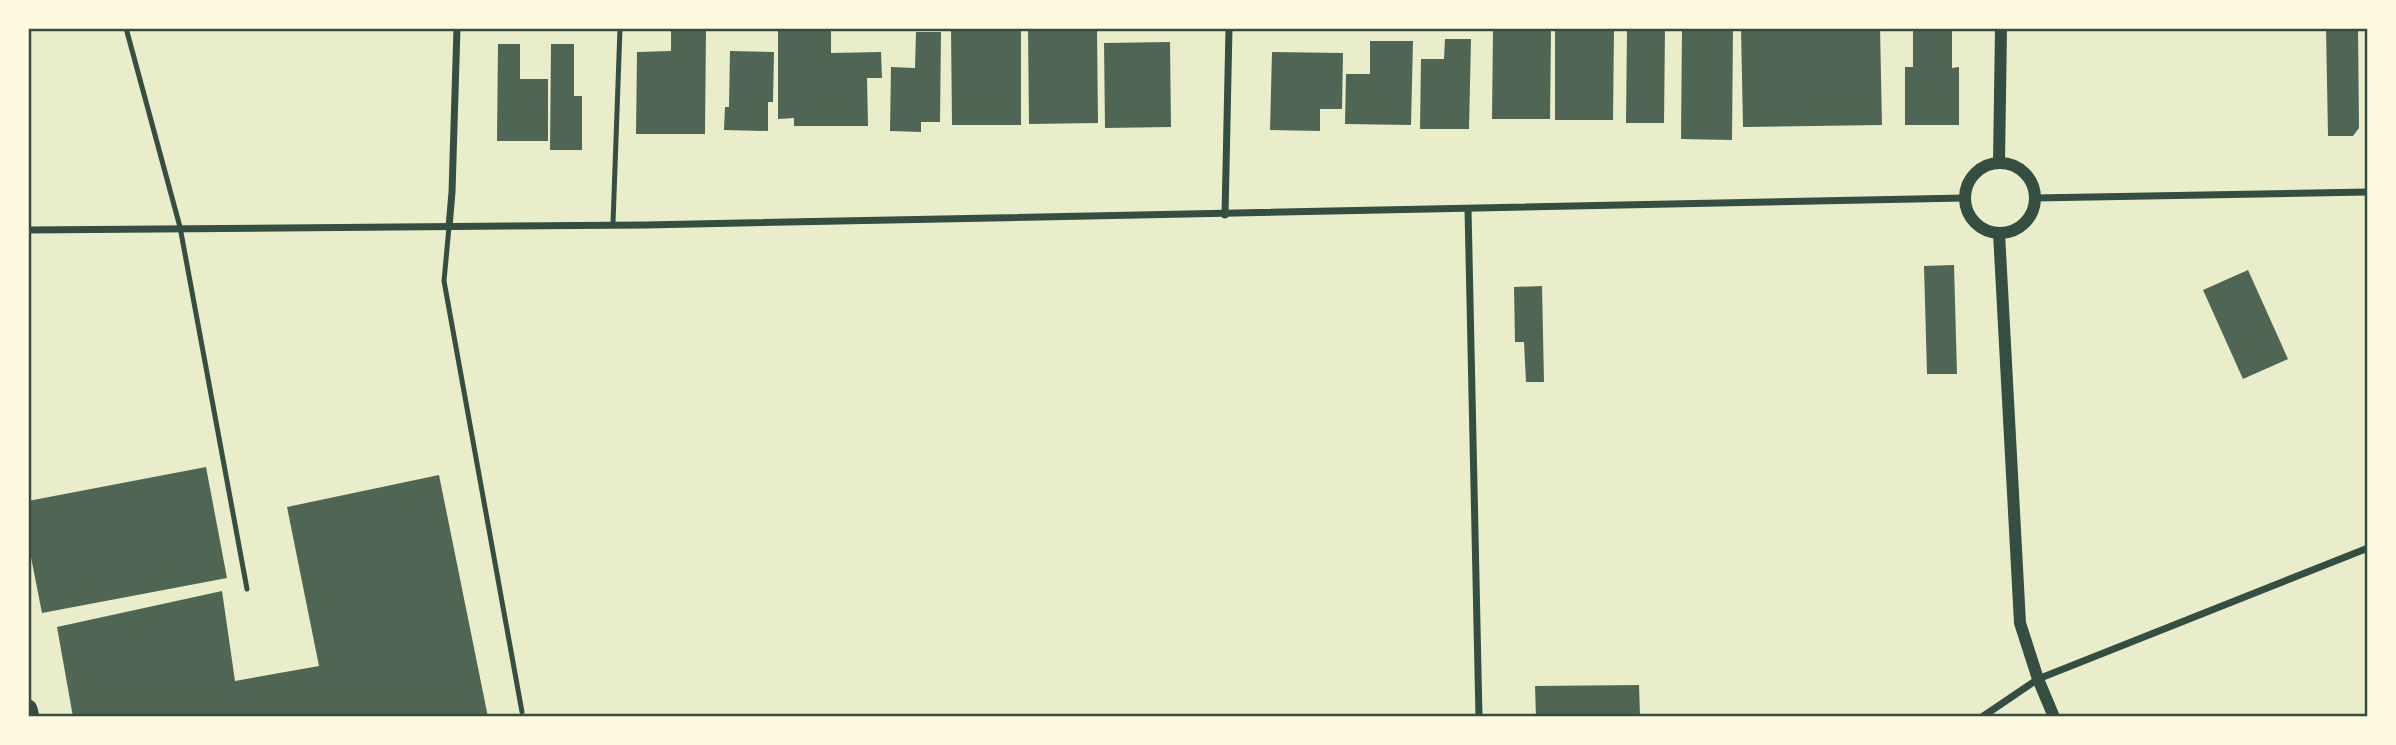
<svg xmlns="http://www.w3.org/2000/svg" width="2396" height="745" font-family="Overpass,sans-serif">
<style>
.building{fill:#4f6655}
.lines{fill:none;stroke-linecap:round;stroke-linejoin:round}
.service{stroke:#344e41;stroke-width:5}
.minor{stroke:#344e41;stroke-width:7}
.tertiary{stroke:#344e41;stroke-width:12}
.trunk{stroke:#344e41;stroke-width:19}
.neatline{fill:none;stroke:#344e41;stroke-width:2.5}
</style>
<rect width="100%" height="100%" fill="#e9edc9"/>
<!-- building -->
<g class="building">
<path d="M 671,28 L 706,28 L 705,134 L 636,134 L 637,52 L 671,51 Z"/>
<path d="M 778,28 L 831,28 L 831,53 L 881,52 L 882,78 L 867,78 L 868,126 L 794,126 L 794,118 L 778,119 Z"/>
<path d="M 951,28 L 1021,28 L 1021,125 L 952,125 Z"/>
<path d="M 1028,28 L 1097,28 L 1098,123 L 1029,124 Z"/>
<path d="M 1493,28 L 1551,28 L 1550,119 L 1492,119 Z"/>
<path d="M 1555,28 L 1614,28 L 1613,120 L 1555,120 Z"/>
<path d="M 1627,28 L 1665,28 L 1664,123 L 1626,123 Z"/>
<path d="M 1682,28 L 1733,28 L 1732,140 L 1681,139 Z"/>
<path d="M 1741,28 L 1880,28 L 1882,125 L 1743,127 Z"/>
<path d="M 1913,28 L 1952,28 L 1952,68 L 1959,67 L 1959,125 L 1905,125 L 1905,67 L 1913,67 Z"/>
<path d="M 2326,28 L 2358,28 L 2359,128 L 2353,136 L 2328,136 Z"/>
<path d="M 916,32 L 941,32 L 940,122 L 921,122 L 921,132 L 890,131 L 891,67 L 915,68 Z"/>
<path d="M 1445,39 L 1471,39 L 1469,129 L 1420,129 L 1421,59 L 1444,59 Z"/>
<path d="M 1370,41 L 1413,41 L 1411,125 L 1345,124 L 1346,74 L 1370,74 Z"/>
<path d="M 1170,42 L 1171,127 L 1105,128 L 1104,43 Z"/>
<path d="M 498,44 L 520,44 L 520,79 L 548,79 L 548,141 L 497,141 Z"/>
<path d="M 551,44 L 574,44 L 574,96 L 582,96 L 582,150 L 550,150 Z"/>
<path d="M 730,51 L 774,52 L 773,102 L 768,102 L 768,131 L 724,130 L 725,107 L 729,107 Z"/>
<path d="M 1272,52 L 1343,53 L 1342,109 L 1320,109 L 1320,131 L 1270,130 Z"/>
<path d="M 1954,265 L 1957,374 L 1927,374 L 1924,266 Z"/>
<path d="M 2248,270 L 2288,359 L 2243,379 L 2203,290 Z"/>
<path d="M 1542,286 L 1544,382 L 1526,382 L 1524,342 L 1515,342 L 1514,287 Z"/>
<path d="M 206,467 L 227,578 L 42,613 L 28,542 L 28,501 Z"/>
<path d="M 439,475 L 488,717 L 73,717 L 57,627 L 222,591 L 235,681 L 319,666 L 287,507 Z"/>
<path d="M 1639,685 L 1640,716 L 1536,717 L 1535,686 Z"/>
</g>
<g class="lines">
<!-- service -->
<g class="service">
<path d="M 126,28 L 180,227 L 247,589"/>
<path d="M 613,223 L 620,28"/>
<path d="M 449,227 L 444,281 L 522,712"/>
</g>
<!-- minor -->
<g class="minor">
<path d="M 2035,198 L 2368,192"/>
<path d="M 1468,209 L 1479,717"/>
<path d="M 1225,215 L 1229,28"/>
<path d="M 449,227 L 452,192 L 457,28"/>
<path d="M 28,230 L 646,225 L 1964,198"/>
<path d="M 1982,717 L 2038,679 L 2368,548"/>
</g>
<!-- tertiary -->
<g class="tertiary">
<path d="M 1999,163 L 2001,28"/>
<circle cx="2000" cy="198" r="35"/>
<path d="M 1999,233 L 2020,623 L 2038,679 L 2054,717"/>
</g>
<!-- trunk -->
<path class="trunk" d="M 28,709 L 30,717"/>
</g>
<!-- border -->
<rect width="2396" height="745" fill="none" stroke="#fefae0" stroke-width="60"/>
<rect x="30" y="30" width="2336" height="685" class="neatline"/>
</svg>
